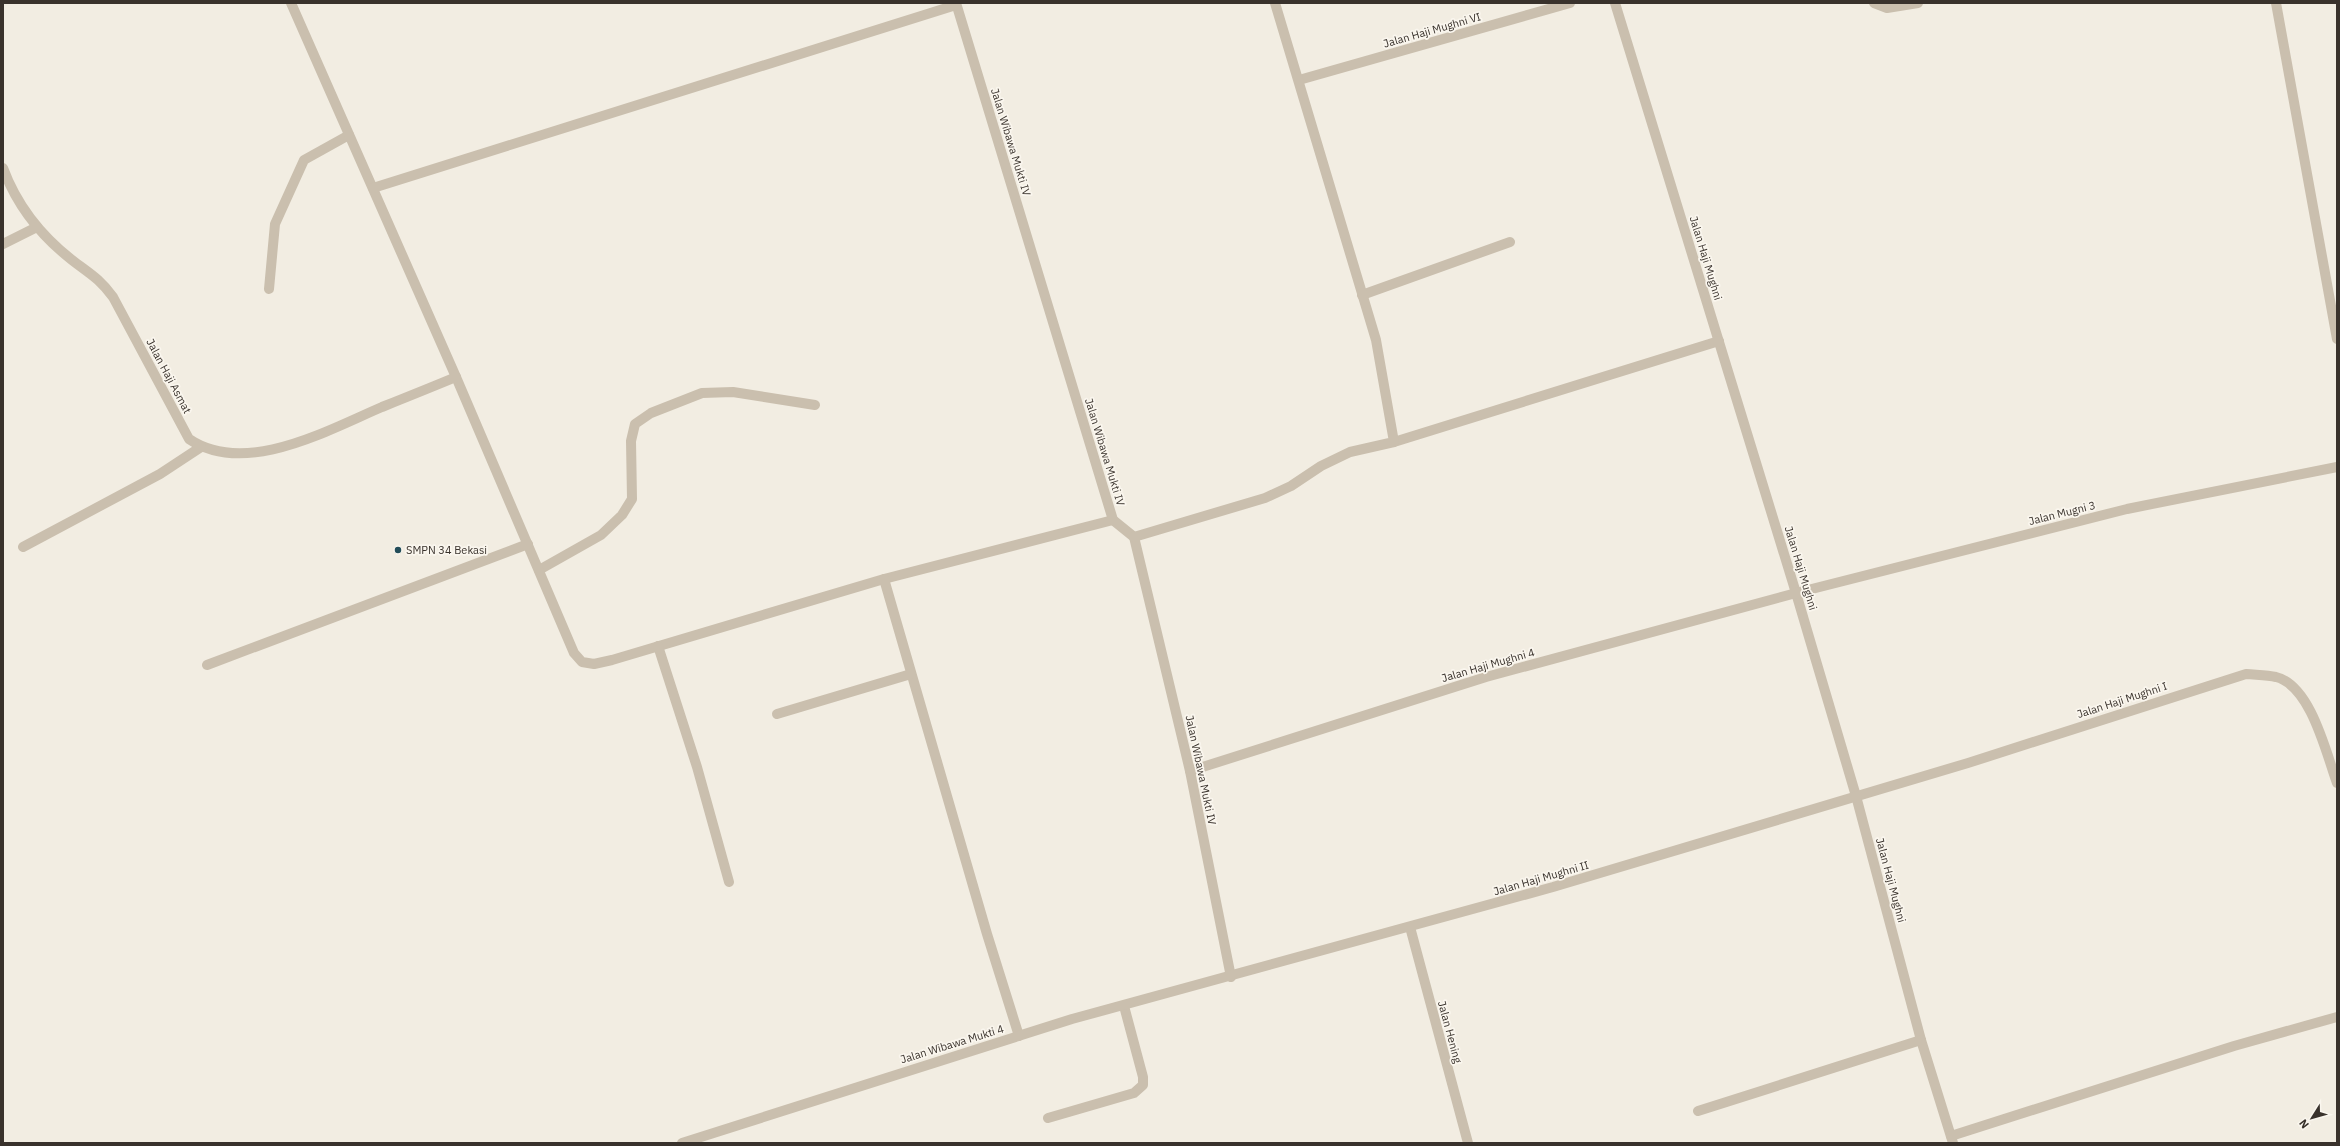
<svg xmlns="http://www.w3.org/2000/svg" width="2340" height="1146" font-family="'IBM Plex Sans',sans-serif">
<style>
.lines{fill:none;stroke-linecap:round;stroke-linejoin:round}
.lane{stroke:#cabfae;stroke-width:10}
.street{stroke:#cabfae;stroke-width:10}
.poi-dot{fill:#234d59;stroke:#faf6ee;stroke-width:1.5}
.labels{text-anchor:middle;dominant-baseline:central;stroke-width:3.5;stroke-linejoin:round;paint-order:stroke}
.street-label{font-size:11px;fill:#39322c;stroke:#faf6ee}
.poi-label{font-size:11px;fill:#39322c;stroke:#faf6ee;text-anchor:start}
</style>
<rect width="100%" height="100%" fill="#f2ede2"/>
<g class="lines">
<!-- lane -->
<g class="lane">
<path d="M 269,289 L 275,224 L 304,160 L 349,135"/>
<path d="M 1362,295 L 1510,242"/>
<path d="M 539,570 L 601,535 L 622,515 L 632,499 L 631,441 L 635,424 L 651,413 L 702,393 L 733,392 L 815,405"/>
</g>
<!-- street -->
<g class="street">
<path d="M 291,3 L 456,377 L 574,653 L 582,662 L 594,664 L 612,660 L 884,579 L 1113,520"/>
<path d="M 956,3 L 1113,520 L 1134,537 L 1190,771 L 1231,977"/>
<path d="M 1615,3 L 1796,593 L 1856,796 L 1921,1040 L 1953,1143"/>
<path d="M 1874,3 L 1887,8 L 1918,3"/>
<path d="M 2276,3 L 2337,339"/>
<path d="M 1299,80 L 1570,3"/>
<path d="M 3,168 C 17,206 40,235 72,260 C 90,274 99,278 113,297 L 189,439 C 245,477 328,430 382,407 C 407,397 432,387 456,377"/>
<path d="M 373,188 L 956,5"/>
<path d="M 3,244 L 37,227"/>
<path d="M 1394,442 L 1719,341"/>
<path d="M 1134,537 L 1265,498 L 1291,486 L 1321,466 L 1350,452 L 1394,442 L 1376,340 L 1275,3"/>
<path d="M 23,547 L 160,474 L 201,447"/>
<path d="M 884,579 L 987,934 L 1019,1036"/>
<path d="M 658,646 L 697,767 L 729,882"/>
<path d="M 207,665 L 528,544"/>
<path d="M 777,714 L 911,674"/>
<path d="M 1190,771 L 1486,677 L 1796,593 L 2127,509 L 2337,467"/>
<path d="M 1410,927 L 1468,1143"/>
<path d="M 1698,1111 L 1921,1040"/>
<path d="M 1048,1118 L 1134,1093 L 1143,1085 L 1143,1077 L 1124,1006"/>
<path d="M 1951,1136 L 2234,1046 L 2337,1017"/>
<path d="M 682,1143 L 1072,1019 L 1553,887 L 1968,763 L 2246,674 C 2256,675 2267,675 2276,677 C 2311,686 2326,753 2337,783"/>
</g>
</g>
<!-- markers -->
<circle class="poi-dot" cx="398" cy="550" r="4"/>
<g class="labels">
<!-- street labels -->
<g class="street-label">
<text transform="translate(1432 30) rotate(-16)">Jalan Haji Mughni VI</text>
<text transform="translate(1011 142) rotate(73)">Jalan Wibawa Mukti IV</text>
<text transform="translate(1706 258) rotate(73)">Jalan Haji Mughni</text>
<text transform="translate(169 376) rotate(62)">Jalan Haji Asmat</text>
<text transform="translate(1105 452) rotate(73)">Jalan Wibawa Mukti IV</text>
<text transform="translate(2062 513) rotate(-14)">Jalan Mugni 3</text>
<text transform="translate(1801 568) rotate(73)">Jalan Haji Mughni</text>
<text transform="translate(1488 665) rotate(-16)">Jalan Haji Mughni 4</text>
<text transform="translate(2122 700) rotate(-18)">Jalan Haji Mughni I</text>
<text transform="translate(1201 770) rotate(78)">Jalan Wibawa Mukti IV</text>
<text transform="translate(1541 878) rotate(-16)">Jalan Haji Mughni II</text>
<text transform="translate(1891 880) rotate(75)">Jalan Haji Mughni</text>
<text transform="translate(1450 1032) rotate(75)">Jalan Hening</text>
<text transform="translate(952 1044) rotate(-17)">Jalan Wibawa Mukti 4</text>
</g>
<!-- poi labels -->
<g class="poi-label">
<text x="406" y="550">SMPN 34 Bekasi</text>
</g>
</g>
<!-- border -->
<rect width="2340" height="1146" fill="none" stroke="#39322c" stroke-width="8"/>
<!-- north arrow -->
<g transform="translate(2312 1118) rotate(233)" stroke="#faf6ee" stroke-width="3" paint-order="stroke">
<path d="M0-3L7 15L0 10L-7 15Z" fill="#39322c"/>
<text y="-6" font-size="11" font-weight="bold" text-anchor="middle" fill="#39322c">N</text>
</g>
</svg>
